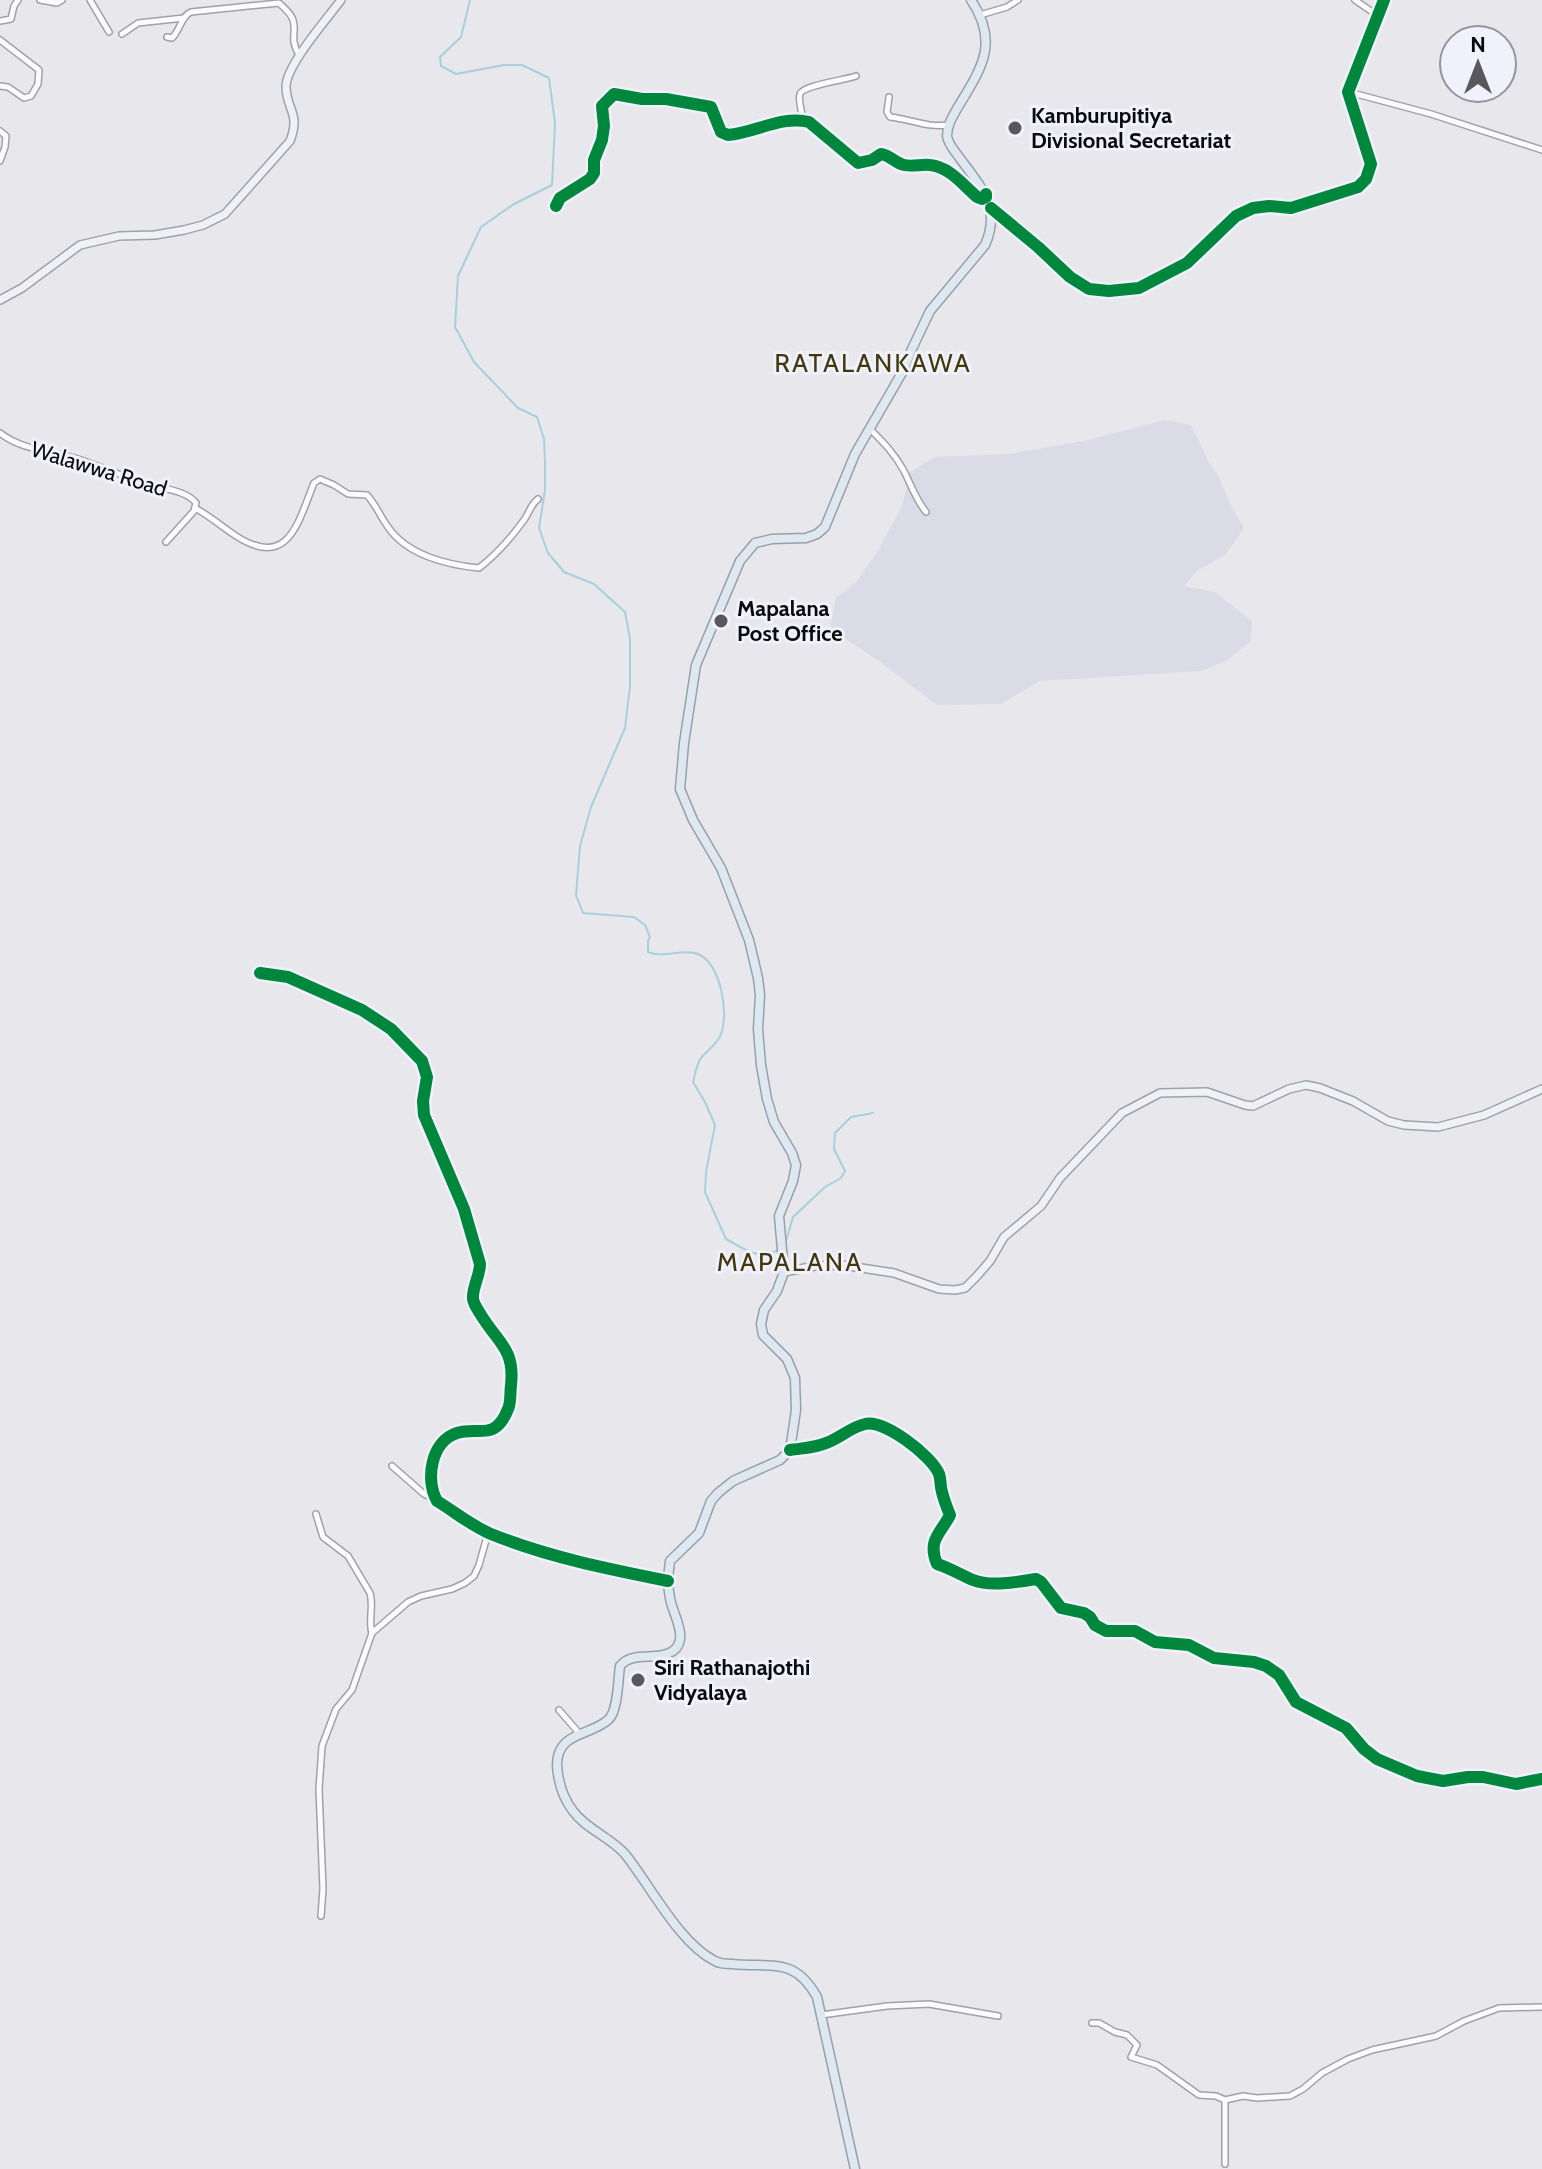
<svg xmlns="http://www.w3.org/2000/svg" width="1542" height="2169" font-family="Cabin,sans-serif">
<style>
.built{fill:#dbdbe8}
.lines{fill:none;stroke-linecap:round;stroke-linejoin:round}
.stream{stroke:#a7d0dc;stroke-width:2}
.minor-casing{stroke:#a1a1a6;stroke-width:8}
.secondary-casing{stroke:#a1a1a6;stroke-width:10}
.primary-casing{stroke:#94a2b0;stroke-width:11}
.minor{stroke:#fbfbfc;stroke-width:5}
.secondary{stroke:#eef1f5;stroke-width:7}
.primary{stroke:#dfe7ef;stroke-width:8}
.cycleway-casing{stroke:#f1f1fc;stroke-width:17}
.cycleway{stroke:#00873e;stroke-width:12}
.poi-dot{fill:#58585c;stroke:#f1f1fc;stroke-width:3}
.labels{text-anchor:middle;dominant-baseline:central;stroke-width:6;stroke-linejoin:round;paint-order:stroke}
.poi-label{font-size:22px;font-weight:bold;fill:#0b0b0e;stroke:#f1f1fc;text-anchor:start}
.street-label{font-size:22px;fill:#0b0b0e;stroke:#f1f1fc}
.quarter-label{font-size:26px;letter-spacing:2px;fill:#42380e;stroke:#f1f1fc}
</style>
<rect width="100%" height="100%" fill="#e7e7ec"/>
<!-- built -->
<path class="built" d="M 1165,420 L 1191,425 L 1208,461 L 1218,475 L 1231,506 L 1244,528 L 1226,554 L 1197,571 L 1184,586 L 1215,592 L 1252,621 L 1251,641 L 1226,661 L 1201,671 L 1040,681 L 1001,704 L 937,705 L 879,661 L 830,629 L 836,598 L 857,581 L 879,549 L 902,506 L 910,472 L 935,457 L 1009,454 L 1084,441 Z"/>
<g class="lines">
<!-- stream -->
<g class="stream">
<path d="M 470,0 L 461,37 L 440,57 L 441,66 L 456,74 L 504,65 L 522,65 L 549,78 L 555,123 L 552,185 L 514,204 L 481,227 L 458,276 L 455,327 L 474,362 L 518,408 L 537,417 L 544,439 L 545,462 L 545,490 L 539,528 L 548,553 L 564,572 L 594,584 L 625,612 L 630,639 L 630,686 L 625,728 L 591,807 L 580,846 L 576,895 L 583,913 L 634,917 L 645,925 L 650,937 L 648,941 L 648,952 C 663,959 682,948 698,954 C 721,964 729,1013 721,1034 C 718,1044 707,1050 701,1058 C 696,1065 695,1075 693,1082 L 705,1102 L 715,1125 L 706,1172 L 705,1192 L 726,1239 C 745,1249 759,1262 779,1249"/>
<path d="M 786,1241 L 793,1217 L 825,1187 L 841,1178 L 845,1171 L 834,1149 L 835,1133 L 851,1117 L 873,1113"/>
</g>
<!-- minor casing -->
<g class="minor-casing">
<g id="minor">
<path d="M 40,0 L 57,3 L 62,0"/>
<path d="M 90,0 L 109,32"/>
<path d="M 1355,0 L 1378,16"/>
<path d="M 980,15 L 1007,7 L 1018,0"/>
<path d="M 0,21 L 11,19 L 14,6 L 18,0"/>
<path d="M 122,34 L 138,23 L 184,18"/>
<path d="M 167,37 L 172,38 C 180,31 181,16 191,12 L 279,3 C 284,8 291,13 293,20 C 297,33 289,38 299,55"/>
<path d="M 0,40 L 39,70 L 38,84 L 31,96 L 24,98 L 8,87 L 0,86"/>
<path d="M 1349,92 L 1431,114 L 1542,150"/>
<path d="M 889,97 L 887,112 L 890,117 C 910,119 927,128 948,125"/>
<path d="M 804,120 C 802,116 798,98 800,94 C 803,85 846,80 856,76"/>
<path d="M 0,131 L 6,136 L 5,147 L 0,161"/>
<path d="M 556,206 L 560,198 L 590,179 L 594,173 L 594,160 L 602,140 L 604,126 L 602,106 L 614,94 L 642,99 L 666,99 L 711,107 L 721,132 L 728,135 C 755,133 782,115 809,122 L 858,163 L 872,160 L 881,154 C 890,155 895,163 904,165 C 912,167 922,164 930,165 C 950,167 963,185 977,197 L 982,199 L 986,195"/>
<path d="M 991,208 L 1038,247 L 1070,277 L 1089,289 L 1109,291 L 1139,288 L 1187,263 L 1236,216 L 1253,208 L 1269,206 L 1291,208 L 1358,187 L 1366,179 L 1371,164 L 1348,92 L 1384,0"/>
<path d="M 870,429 C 883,442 895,454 904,471 C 911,485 916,500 926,512"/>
<path d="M 0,433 C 22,450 50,451 75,458 C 101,466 125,478 151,485 C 165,489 187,491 196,503 L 194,511 L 166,542"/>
<path d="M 195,508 C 210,516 222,527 236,536 C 289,570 298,522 314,483 L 320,479 L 334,485 L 348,494 L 367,495 C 376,505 380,516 388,527 C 407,555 447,565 479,568 C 497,554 511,538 524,520 C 530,512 530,505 538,499"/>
<path d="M 260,973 L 288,977 L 362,1010 L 391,1029 L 422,1061 L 427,1077 L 423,1101 L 424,1115 L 464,1209 L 480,1264 C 480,1276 472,1287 473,1299 C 474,1305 478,1310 481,1315 C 498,1343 515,1349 511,1385 C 510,1393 511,1403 508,1409 C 495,1442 479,1426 457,1433 C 431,1441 425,1480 437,1501 C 455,1512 472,1526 491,1534 C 548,1557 608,1569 668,1581"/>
<path d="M 791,1450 C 803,1448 816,1448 828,1442 C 841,1436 853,1426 868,1423 C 886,1420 932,1457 938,1473 C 941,1478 940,1486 942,1492 C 944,1500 947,1508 950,1515 C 941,1533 927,1540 937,1564 C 950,1568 961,1575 973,1580 C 990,1587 1018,1582 1036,1579 L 1041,1582 L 1061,1608 L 1084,1613 L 1090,1617 L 1095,1625 L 1106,1631 L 1135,1631 L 1155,1642 L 1189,1645 L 1214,1658 L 1254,1662 L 1266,1666 L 1279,1675 L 1296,1702 L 1346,1728 L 1364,1749 L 1377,1759 L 1417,1776 L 1443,1781 L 1468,1777 L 1483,1777 L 1516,1784 L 1542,1779"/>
<path d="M 392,1466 L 424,1494 L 437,1500"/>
<path d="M 316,1514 L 323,1537 L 348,1556 L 370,1593 C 374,1606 368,1620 372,1633"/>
<path d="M 559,1710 L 579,1733"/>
<path d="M 321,1916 L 323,1889 L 319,1789 L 322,1746 L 336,1709 L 352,1690 L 372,1633 L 408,1602 L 421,1596 L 452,1589 L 465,1583 L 474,1576 L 479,1565 L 488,1533"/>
<path d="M 821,2015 L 887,2006 L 929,2004 L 998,2016"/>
<path d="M 1092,2023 L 1099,2023 L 1115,2032 L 1127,2035 L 1137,2045 L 1131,2057 L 1157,2065 L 1199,2095 L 1216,2096 L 1225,2100"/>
<path d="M 1225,2164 L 1225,2100 L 1243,2096 L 1257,2098 L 1290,2096 L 1303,2089 L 1322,2073 L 1348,2059 L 1372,2050 L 1436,2036 L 1464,2021 L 1499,2008 L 1542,2007"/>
</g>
</g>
<!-- secondary casing -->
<g class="secondary-casing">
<g id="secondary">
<path d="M 0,300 L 22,288 L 80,245 L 119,236 L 155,235 L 184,230 L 203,225 L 225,214 L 290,141 C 301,113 286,110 286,86 C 287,64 327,19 341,0"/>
<path d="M 784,1272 L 815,1266 L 842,1265 L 894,1273 L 939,1289 L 955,1290 L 965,1288 L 977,1276 L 990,1261 L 1004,1237 L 1041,1206 L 1060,1178 L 1122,1113 L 1160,1093 L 1207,1092 L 1245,1105 L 1253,1106 L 1289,1089 L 1306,1085 L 1320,1088 L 1353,1101 L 1388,1121 L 1404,1125 L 1438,1127 L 1484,1115 L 1542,1089"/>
</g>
</g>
<!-- primary casing -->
<g class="primary-casing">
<path id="primary" d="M 855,2169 L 817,1997 C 794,1956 771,1968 732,1964 C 726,1964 720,1964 715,1961 C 679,1943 650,1885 625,1854 C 610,1837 586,1829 573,1811 C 563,1798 558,1781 557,1765 C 557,1731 592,1736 609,1719 C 618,1710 618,1680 620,1666 C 633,1650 657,1662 673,1651 C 690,1639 672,1613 670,1598 C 667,1585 668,1574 670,1561 L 699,1533 L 711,1501 L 718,1493 L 733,1481 L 780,1460 L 790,1450 L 796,1410 L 795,1378 L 787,1359 L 763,1335 L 761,1324 L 764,1310 L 777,1291 L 784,1272 L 779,1216 L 793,1181 L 796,1165 L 792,1153 L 774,1122 L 767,1099 L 761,1065 L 758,1029 L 760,995 L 758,978 L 749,940 L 721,868 L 693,820 L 680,789 L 684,743 L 696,665 L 740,561 L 755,543 L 772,539 L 806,538 L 817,534 L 825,527 L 855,454 L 903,371 L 911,351 L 930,311 L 985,245 C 1002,207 980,186 959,157 C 954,150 948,144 947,136 C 947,125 953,116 958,107 C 981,69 1000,43 971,0"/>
</g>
<!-- minor -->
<use href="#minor" class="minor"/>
<!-- secondary -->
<use href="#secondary" class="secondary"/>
<!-- primary -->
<use href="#primary" class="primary"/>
<!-- cycleway casing -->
<g class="cycleway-casing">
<g id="cycleway">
<path d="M 556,206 L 560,198 L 590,179 L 594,173 L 594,160 L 602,140 L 604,126 L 602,106 L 614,94 L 642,99 L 666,99 L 711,107 L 721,132 L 728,135 C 755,133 782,115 809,122 L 858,163 L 872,160 L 881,154 C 890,155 895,163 904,165 C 912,167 922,164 930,165 C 950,167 963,185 977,197 L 982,199 L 986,197 L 986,194"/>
<path d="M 991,208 L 1038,247 L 1070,277 L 1089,289 L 1109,291 L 1139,288 L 1187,263 L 1236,216 L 1253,208 L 1269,206 L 1291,208 L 1358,187 L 1366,179 L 1371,164 L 1348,92 L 1384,0"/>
<path d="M 260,973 L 288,977 L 362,1010 L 391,1029 L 422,1061 L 427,1077 L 423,1101 L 424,1115 L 464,1209 L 480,1264 C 480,1276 472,1287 473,1299 C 474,1305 478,1310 481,1315 C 498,1343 515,1349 511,1385 C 510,1393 511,1403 508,1409 C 495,1442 479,1426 457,1433 C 431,1441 425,1480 437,1501 C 455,1512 472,1526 491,1534 C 548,1557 608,1569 668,1581"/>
<path d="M 790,1450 C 802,1448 815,1448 826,1443 C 840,1438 851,1427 865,1424 C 884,1419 932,1456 939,1474 C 941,1479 940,1486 942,1492 C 944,1500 947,1508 950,1515 C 941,1533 927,1540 937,1564 C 950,1568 961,1575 973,1580 C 990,1587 1018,1582 1036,1579 L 1041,1582 L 1061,1608 L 1084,1613 L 1090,1617 L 1095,1625 L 1106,1631 L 1135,1631 L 1155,1642 L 1189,1645 L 1214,1658 L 1254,1662 L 1266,1666 L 1279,1675 L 1296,1702 L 1346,1728 L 1364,1749 L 1377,1759 L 1417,1776 L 1443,1781 L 1468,1777 L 1483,1777 L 1516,1784 L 1542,1779"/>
</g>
</g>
<!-- cycleway -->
<use href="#cycleway" class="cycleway"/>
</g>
<!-- markers -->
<g class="poi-dot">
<circle cx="1015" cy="128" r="8"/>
<circle cx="721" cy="621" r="8"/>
<circle cx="638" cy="1680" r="8"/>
</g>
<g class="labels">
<!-- poi labels -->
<g class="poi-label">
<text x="1031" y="115">Kamburupitiya<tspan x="1031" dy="25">Divisional Secretariat</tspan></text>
<text x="737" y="608">Mapalana<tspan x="737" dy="25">Post Office</tspan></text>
<text x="654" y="1667">Siri Rathanajothi<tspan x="654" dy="25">Vidyalaya</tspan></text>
</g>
<!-- street labels -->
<g class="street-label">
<text transform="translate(99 469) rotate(17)">Walawwa Road</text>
</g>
<!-- quarter labels -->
<g class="quarter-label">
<text x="873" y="363">RATALANKAWA</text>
<text x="790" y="1262">MAPALANA</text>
</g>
</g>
<!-- north arrow -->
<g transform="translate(1478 64)"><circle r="38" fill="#f1f1fc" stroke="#95959d" stroke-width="2"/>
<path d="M0-6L14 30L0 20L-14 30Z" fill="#58585c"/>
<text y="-12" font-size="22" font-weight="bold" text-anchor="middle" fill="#0b0b0e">N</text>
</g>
</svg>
